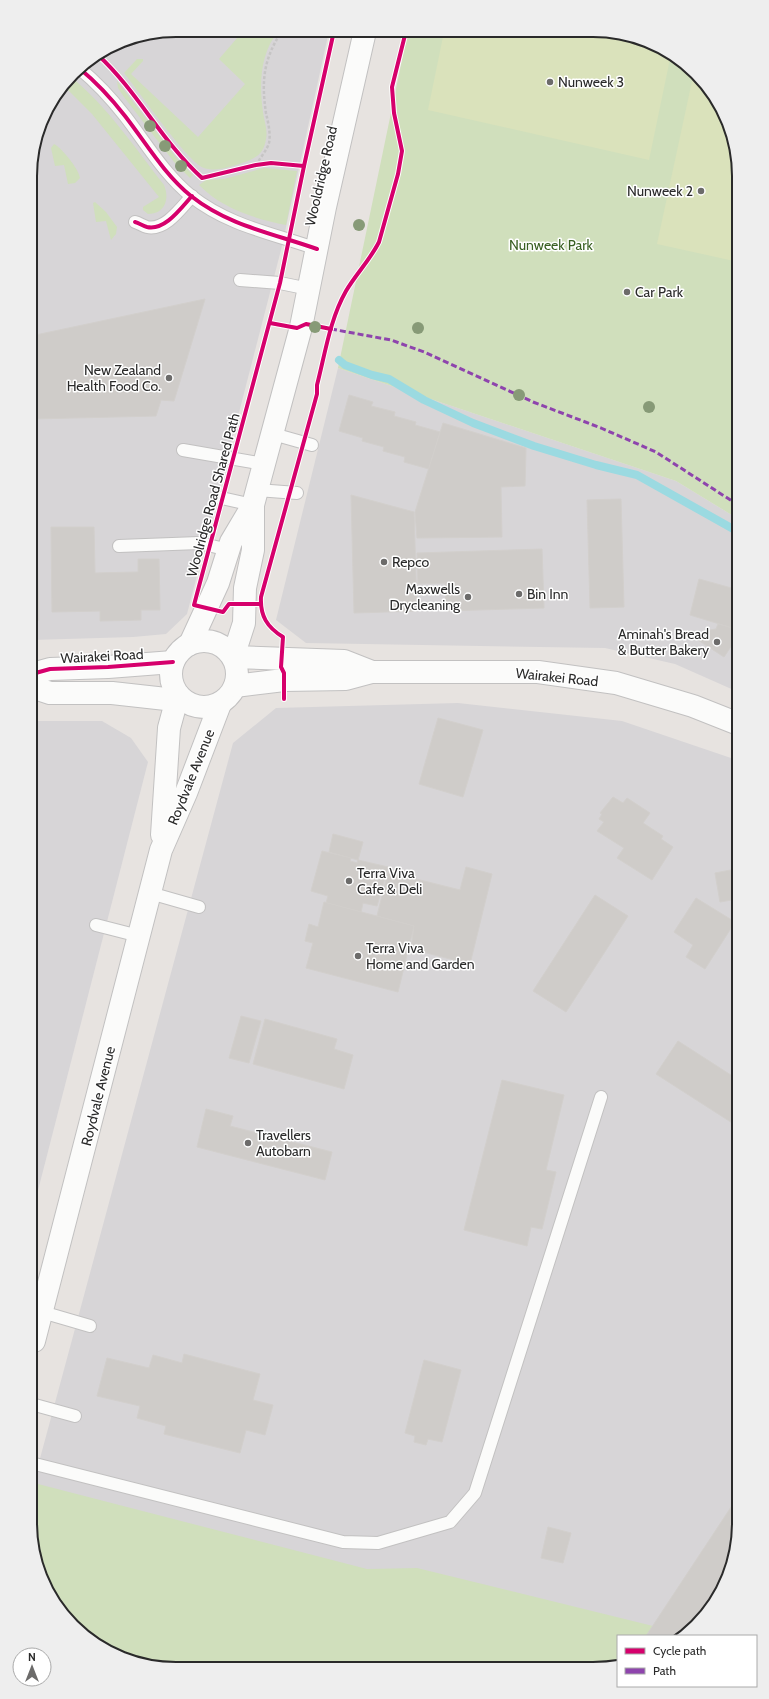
<svg xmlns="http://www.w3.org/2000/svg" width="769" height="1699" font-family="Cabin,sans-serif">
<style>
.industrial{fill:#d7d5d7}
.green{fill:#d0dfbc}
.pitch{fill:#dae2bb}
.lines{fill:none;stroke-linecap:round;stroke-linejoin:round}
.stream{stroke:#9bdae1;stroke-width:8}
.building{fill:#cfccc9;stroke:#d2cfcc}
.lane-casing{stroke:#c2c1c1;stroke-width:14}
.secondary-casing{stroke:#c2c1c1;stroke-width:24}
.path{stroke:#c6c5c5;stroke-width:2.5;stroke-dasharray:3 2;stroke-linecap:butt}
.lane{stroke:#fbfbfa;stroke-width:12}
.secondary{stroke:#fbfbfa;stroke-width:22}
.quiet{stroke:#8e44ad;stroke-width:3;stroke-dasharray:6 3;stroke-linecap:butt}
.cycleway-casing{stroke:#fff;stroke-width:6}
.cycleway{stroke:#d6006c;stroke-width:4}
.tree{fill:#879a77}
.poi-dot{fill:#6c6b6a;stroke:#fff;stroke-width:1.5}
.labels{text-anchor:middle;dominant-baseline:central;stroke-width:3;stroke-linejoin:round;paint-order:stroke}
.poi-label{font-size:14px;fill:#2a2a2a;stroke:#fff;text-anchor:start}
.street-label{font-size:14px;fill:#2a2a2a;stroke:#fff}
.park-label{font-size:14px;fill:#385f21;stroke:#fff}
.rim{fill:none;stroke:#2a2a2a;stroke-width:2}
</style>
<rect width="100%" height="100%" fill="#e7e3e0"/>
<!-- industrial -->
<g class="industrial">
<path d="M 176,30 L 329,31 L 281,250 L 187,614 L 166,634 L 133,637 L 32,640 L 30,166 L 45,111 L 80,66 L 120,41 Z"/>
<path d="M 338,368 L 676,481 L 735,517 L 736,691 L 675,664 L 605,648 L 306,643 L 276,620 Z"/>
<path d="M 458,703 L 622,721 L 731,758 L 736,761 L 739,1533 L 728,1579 L 703,1619 L 684,1636 L 618,1636 L 618,1664 L 148,1666 L 111,1654 L 80,1633 L 54,1604 L 35,1561 L 35,1477 L 233,743 L 276,708 Z"/>
<path d="M 32,721 L 102,721 L 131,738 L 148,762 L 34,1206 Z"/>
</g>
<!-- green -->
<g class="green">
<path d="M 244,30 L 278,31 C 260,55 259,83 263,112 C 264,121 268,130 266,139 C 264,154 255,159 242,163 C 230,167 216,172 204,168 C 188,163 138,90 124,73 L 137,59 L 143,59 L 143,61 L 131,74 L 198,137 L 245,84 L 219,59 Z"/>
<path d="M 408,31 L 621,33 L 658,45 L 689,66 L 715,95 L 734,138 L 735,517 L 676,481 L 338,368 Z"/>
<path d="M 71,77 C 108,107 135,148 164,185 C 170,199 165,214 148,214 L 143,210 L 143,207 L 159,197 L 92,114 L 64,86 Z"/>
<path d="M 117,81 L 178,160 L 193,175 L 190,178 L 174,162 L 124,97 L 118,88 Z"/>
<path d="M 54,144 C 61,147 79,169 80,178 L 75,183 L 68,184 L 64,165 L 55,166 L 51,148 Z"/>
<path d="M 264,168 L 297,171 L 286,225 C 255,219 221,208 199,185 L 206,180 L 224,179 Z"/>
<path d="M 95,202 L 106,212 L 117,227 L 116,234 L 111,240 L 106,221 L 96,222 L 93,203 Z"/>
<path d="M 38,1484 L 367,1569 L 417,1568 L 653,1626 L 646,1636 L 618,1636 L 618,1664 L 148,1666 L 111,1654 L 80,1633 L 54,1604 L 35,1561 L 35,1497 Z"/>
</g>
<!-- pitch -->
<g class="pitch">
<path d="M 444,32 L 621,33 L 658,45 L 671,54 L 649,160 L 428,110 Z"/>
<path d="M 694,72 L 715,95 L 734,138 L 734,261 L 657,244 Z"/>
</g>
<g class="lines">
<!-- stream -->
<path class="stream" d="M 339,360 L 345,365 L 372,375 L 389,379 L 424,400 L 473,423 L 534,446 L 596,465 L 637,475 L 735,530"/>
</g>
<!-- building -->
<g class="building">
<path d="M 205,299 L 174,401 L 161,400 L 156,416 L 31,419 L 31,336 Z"/>
<path d="M 349,395 L 373,402 L 371,406 L 395,412 L 394,416 L 416,422 L 415,425 L 440,432 L 429,469 L 404,462 L 405,457 L 383,451 L 384,447 L 362,441 L 363,438 L 339,431 Z"/>
<path d="M 443,423 L 526,448 L 525,486 L 501,487 L 502,537 L 417,538 L 415,512 Z"/>
<path d="M 351,495 L 414,512 L 417,611 L 354,613 Z"/>
<path d="M 621,499 L 624,607 L 590,608 L 587,500 Z"/>
<path d="M 51,527 L 94,527 L 95,573 L 138,572 L 138,559 L 159,559 L 160,610 L 141,610 L 141,620 L 100,621 L 100,611 L 52,612 Z"/>
<path d="M 37,549 L 39,620 L 32,621 L 32,550 Z"/>
<path d="M 542,549 L 544,608 L 446,611 L 445,583 L 418,584 L 417,553 Z"/>
<path d="M 699,579 L 735,589 L 736,629 L 690,615 Z"/>
<path d="M 718,624 L 736,629 L 736,639 L 724,657 L 698,640 L 704,631 L 716,629 Z"/>
<path d="M 438,718 L 483,730 L 463,797 L 419,784 Z"/>
<path d="M 613,797 L 623,803 L 627,798 L 650,813 L 643,823 L 663,836 L 661,839 L 673,847 L 652,880 L 617,858 L 624,848 L 597,831 L 604,822 L 599,819 L 602,814 L 600,813 Z"/>
<path d="M 333,834 L 363,842 L 358,860 L 329,852 Z"/>
<path d="M 322,851 L 351,858 L 350,861 L 357,863 L 358,860 L 388,867 L 377,906 L 363,903 L 361,912 L 326,903 L 328,896 L 311,891 Z"/>
<path d="M 466,867 L 492,874 L 470,964 L 411,949 L 414,926 L 377,916 L 388,872 L 460,890 Z"/>
<path d="M 736,869 L 737,899 L 720,902 L 715,873 Z"/>
<path d="M 595,895 L 628,916 L 566,1012 L 533,991 Z"/>
<path d="M 696,898 L 735,922 L 705,969 L 686,957 L 693,945 L 674,932 Z"/>
<path d="M 324,902 L 414,926 L 398,992 L 306,968 L 313,943 L 305,941 L 309,924 L 318,927 Z"/>
<path d="M 241,1016 L 261,1021 L 249,1063 L 229,1058 Z"/>
<path d="M 265,1019 L 337,1039 L 334,1049 L 353,1055 L 344,1089 L 253,1064 Z"/>
<path d="M 678,1041 L 737,1079 L 737,1126 L 656,1074 Z"/>
<path d="M 502,1080 L 564,1095 L 546,1170 L 556,1172 L 542,1229 L 531,1227 L 527,1246 L 464,1230 Z"/>
<path d="M 206,1109 L 233,1116 L 230,1126 L 332,1152 L 325,1180 L 197,1147 Z"/>
<path d="M 184,1354 L 260,1374 L 253,1400 L 273,1405 L 265,1435 L 246,1430 L 240,1453 L 164,1434 L 166,1426 L 137,1418 L 140,1406 L 97,1396 L 107,1358 L 149,1368 L 153,1355 L 182,1363 Z"/>
<path d="M 424,1360 L 461,1370 L 442,1442 L 428,1439 L 426,1445 L 414,1442 L 415,1436 L 405,1433 Z"/>
<path d="M 739,1495 L 739,1533 L 728,1579 L 703,1619 L 684,1636 L 646,1636 Z"/>
<path d="M 548,1527 L 571,1533 L 563,1563 L 541,1558 Z"/>
</g>
<g class="lines">
<!-- lane casing -->
<g class="lane-casing">
<g id="lane">
<path d="M 79,68 C 96,82 111,98 125,116 C 146,143 164,174 191,196 C 229,226 272,233 317,249"/>
<path d="M 135,222 C 139,223 143,226 147,227 C 165,231 181,208 192,196"/>
<path d="M 240,280 L 280,283 L 309,289"/>
<path d="M 273,434 L 312,445"/>
<path d="M 183,450 L 264,464"/>
<path d="M 257,490 L 297,493"/>
<path d="M 217,497 L 253,505"/>
<path d="M 119,546 L 199,543 L 229,550"/>
<path d="M 150,893 L 199,907"/>
<path d="M 96,925 L 139,936"/>
<path d="M 42,1312 L 90,1326"/>
<path d="M 35,1405 L 75,1416"/>
<path d="M 35,1464 L 343,1542 L 378,1543 L 450,1522 L 475,1493 L 601,1097"/>
</g>
</g>
<!-- secondary casing -->
<g class="secondary-casing">
<g id="secondary">
<circle cx="204" cy="674" r="33"/>
<path d="M 190,644 L 218,583 L 231,542 L 253,505 L 257,490 L 301,327 L 325,207 L 365,31"/>
<path d="M 233,657 L 244,623 L 245,588 L 253,550 L 253,506"/>
<path d="M 233,657 L 344,661 L 372,672"/>
<path d="M 32,674 L 50,669 L 108,667 L 173,662"/>
<path d="M 235,686 L 284,680 L 346,679 L 372,672 L 538,672 L 616,683 L 693,706 L 736,723"/>
<path d="M 32,687 L 50,693 L 112,693 L 166,699 L 178,695"/>
<path d="M 162,835 L 169,728 L 178,695"/>
<path d="M 34,1341 L 161,850 L 186,793 L 220,704"/>
</g>
</g>
<!-- path -->
<path class="path" d="M 256,165 C 260,158 267,150 269,143 C 271,134 268,122 266,113 C 261,80 264,58 282,31"/>
<!-- lane -->
<use href="#lane" class="lane"/>
<!-- secondary -->
<use href="#secondary" class="secondary"/>
<!-- quiet -->
<path class="quiet" d="M 331,329 L 391,340 L 424,352 L 533,402 L 601,428 L 656,452 L 735,503"/>
<!-- cycleway casing -->
<g class="cycleway-casing">
<g id="cycleway">
<path d="M 98,55 C 138,92 162,142 202,178 L 256,165 L 271,163 L 304,166"/>
<path d="M 79,68 C 96,82 111,98 125,116 C 146,143 164,174 191,196 C 229,226 272,233 317,249"/>
<path d="M 135,222 C 139,223 143,226 147,227 C 165,231 181,208 192,196"/>
<path d="M 270,323 L 297,328 L 306,324 L 331,329"/>
<path d="M 261,604 L 229,604 L 223,612 L 194,605 L 280,283 L 304,166 L 334,31"/>
<path d="M 32,674 L 50,669 L 108,667 L 173,662"/>
<path d="M 284,699 L 284,673 L 281,667 L 283,637 C 267,627 260,616 261,597 L 317,394 L 317,385 C 325,354 330,319 346,291 C 356,274 370,260 379,242 L 398,174 L 402,151 L 394,113 L 392,87 L 406,31"/>
</g>
</g>
<!-- cycleway -->
<use href="#cycleway" class="cycleway"/>
</g>
<!-- trees -->
<g class="tree">
<circle cx="150" cy="126" r="6"/>
<circle cx="165" cy="146" r="6"/>
<circle cx="181" cy="166" r="6"/>
<circle cx="359" cy="225" r="6"/>
<circle cx="315" cy="327" r="6"/>
<circle cx="418" cy="328" r="6"/>
<circle cx="519" cy="395" r="6"/>
<circle cx="649" cy="407" r="6"/>
</g>
<!-- markers -->
<g class="poi-dot">
<circle cx="550" cy="82" r="4"/>
<circle cx="701" cy="191" r="4"/>
<circle cx="627" cy="292" r="4"/>
<circle cx="169" cy="378" r="4"/>
<circle cx="384" cy="562" r="4"/>
<circle cx="519" cy="594" r="4"/>
<circle cx="468" cy="597" r="4"/>
<circle cx="717" cy="642" r="4"/>
<circle cx="349" cy="881" r="4"/>
<circle cx="358" cy="956" r="4"/>
<circle cx="248" cy="1143" r="4"/>
</g>
<g class="labels">
<!-- poi labels -->
<g class="poi-label">
<text x="558" y="82">Nunweek 3</text>
<text x="693" y="191" text-anchor="end">Nunweek 2</text>
<text x="635" y="292">Car Park</text>
<text x="161" y="370" text-anchor="end">New Zealand<tspan x="161" dy="16">Health Food Co.</tspan></text>
<text x="392" y="562">Repco</text>
<text x="460" y="589" text-anchor="end">Maxwells<tspan x="460" dy="16">Drycleaning</tspan></text>
<text x="527" y="594">Bin Inn</text>
<text x="709" y="634" text-anchor="end">Aminah's Bread<tspan x="709" dy="16">&amp; Butter Bakery</tspan></text>
<text x="357" y="873">Terra Viva<tspan x="357" dy="16">Cafe &amp; Deli</tspan></text>
<text x="366" y="948">Terra Viva<tspan x="366" dy="16">Home and Garden</tspan></text>
<text x="256" y="1135">Travellers<tspan x="256" dy="16">Autobarn</tspan></text>
</g>
<!-- street labels -->
<g class="street-label">
<text transform="translate(321 176) rotate(-77)">Wooldridge Road</text>
<text transform="translate(213 495) rotate(-75)">Woolridge Road Shared Path</text>
<text transform="translate(102 656) rotate(-3)">Wairakei Road</text>
<text transform="translate(557 677) rotate(6)">Wairakei Road</text>
<text transform="translate(191 777) rotate(-68)">Roydvale Avenue</text>
<text transform="translate(98 1096) rotate(-76)">Roydvale Avenue</text>
</g>
<!-- park labels -->
<g class="park-label">
<text x="551" y="245">Nunweek Park</text>
</g>
</g>
<!-- crop -->
<path d="M0 0H769V1699H0ZM176 37H593A139 139 0 0 1 732 176V1523A139 139 0 0 1 593 1662H176A139 139 0 0 1 37 1523V176A139 139 0 0 1 176 37Z" fill="#eee" fill-rule="evenodd"/>
<path class="rim" d="M176 37H593A139 139 0 0 1 732 176V1523A139 139 0 0 1 593 1662H176A139 139 0 0 1 37 1523V176A139 139 0 0 1 176 37Z"/>
<!-- legend -->
<rect x="617" y="1635" width="140" height="52" fill="#ffffff" stroke="#aaaaaa"/>
<rect x="625" y="1648" width="20" height="6" fill="#d6006c" stroke="#aaaaaa"/>
<text x="653" y="1655" font-size="12" fill="#2a2a2a">Cycle path</text>
<rect x="625" y="1668" width="20" height="6" fill="#8e44ad" stroke="#aaaaaa"/>
<text x="653" y="1675" font-size="12" fill="#2a2a2a">Path</text>
<!-- north arrow -->
<g transform="translate(32 1667)"><circle r="19" fill="#ffffff" stroke="#aaaaaa"/>
<path d="M0-3L7 15L0 10L-7 15Z" fill="#6c6b6a"/>
<text y="-6" font-size="11" font-weight="bold" text-anchor="middle" fill="#2a2a2a">N</text>
</g>
</svg>
